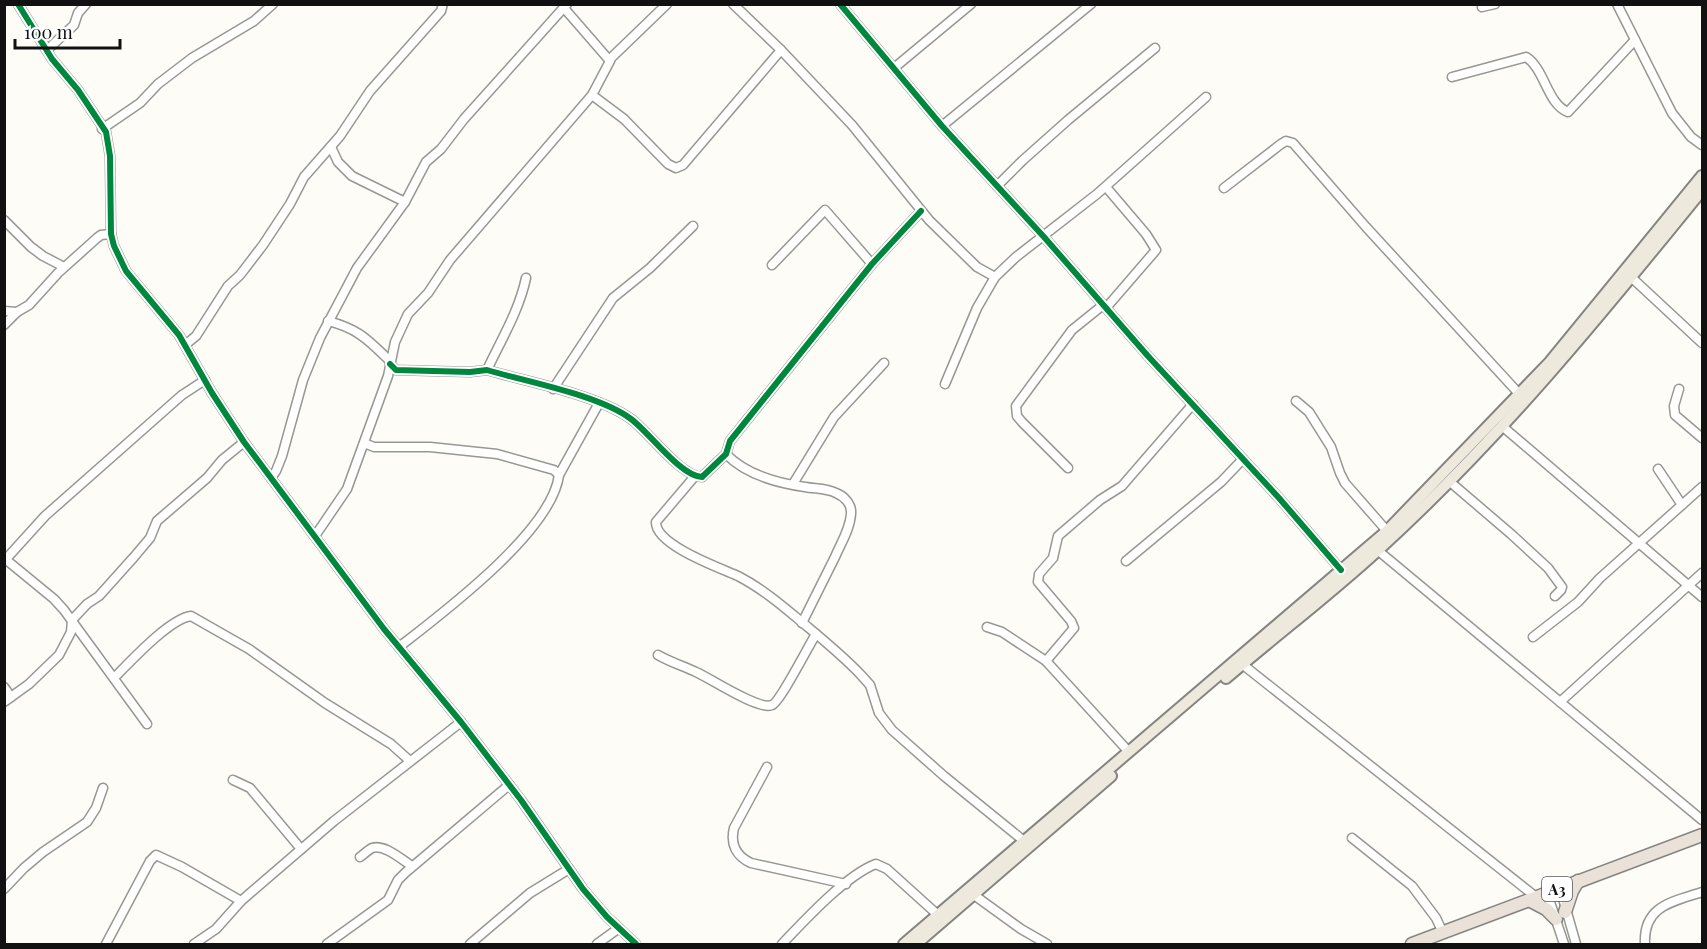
<svg xmlns="http://www.w3.org/2000/svg" width="1707" height="949" font-family="'Playfair Display',serif">
<style>
.lines{fill:none;stroke-linecap:round;stroke-linejoin:round}
.minor-casing{stroke:#979795;stroke-width:11}
.major-casing{stroke:#858482;stroke-width:14}
.highway-casing{stroke:#858482;stroke-width:15}
.minor{stroke:#fffffe;stroke-width:8}
.major{stroke:#ede9dc;stroke-width:10}
.highway{stroke:#eae1d8;stroke-width:12}
.cycleway-casing{stroke:#fff;stroke-width:10}
.cycleway{stroke:#00873e;stroke-width:6}
.labels{text-anchor:middle;dominant-baseline:central;stroke-width:6;stroke-linejoin:round;paint-order:stroke}
.shield{fill:#fff;stroke:#585858;stroke-width:1.5}
.shield-label{font-size:15px;font-weight:bold;fill:#111}
</style>
<rect width="100%" height="100%" fill="#fdfcf7"/>
<g class="lines">
<!-- minor casing -->
<g class="minor-casing">
<g id="minor">
<path d="M 18,4 L 52,59 L 78,90 L 106,132 L 110,156 L 111,234 L 114,246 L 126,271 L 179,335 L 212,393 L 244,442 L 384,629 L 461,722 L 521,800 L 583,889 L 607,917 L 636,944"/>
<path d="M 733,4 L 781,50 L 852,125 L 929,220 L 977,267 L 995,277 L 1016,257 L 1097,194 L 1206,97"/>
<path d="M 840,4 L 942,126 L 1044,237 L 1147,355 L 1279,498 L 1341,570"/>
<path d="M 1617,4 L 1672,113 L 1691,137 L 1702,145"/>
<path d="M 1482,7 L 1495,4"/>
<path d="M 564,8 L 610,61 L 592,95 L 624,119 L 668,164 L 676,168 L 683,165 L 781,50"/>
<path d="M 47,50 L 74,25 L 78,13 L 86,4"/>
<path d="M 610,59 L 667,4"/>
<path d="M 894,68 L 971,4"/>
<path d="M 1452,77 L 1526,57 C 1545,69 1547,104 1568,112 L 1635,40"/>
<path d="M 942,126 L 1091,4"/>
<path d="M 102,129 L 140,103 L 158,84 L 192,58 L 254,21 L 273,4"/>
<path d="M 331,147 L 338,162 L 352,176 L 405,202"/>
<path d="M 997,186 L 1022,161 L 1068,120 L 1155,48"/>
<path d="M 1106,187 L 1146,234 L 1156,250 L 1106,308"/>
<path d="M 1224,188 L 1281,144 L 1286,141 L 1293,143 L 1366,227 L 1523,398"/>
<path d="M 4,220 L 31,247 L 43,256 L 64,267"/>
<path d="M 772,265 L 825,210 L 872,264"/>
<path d="M 1631,277 L 1702,343"/>
<path d="M 4,311 L 17,312 L 29,305 L 58,273 L 97,238 L 101,235 L 111,234"/>
<path d="M 328,321 C 359,329 368,340 390,361"/>
<path d="M 4,325 L 17,312"/>
<path d="M 185,345 L 196,336 L 228,286 L 240,275 L 263,245 L 290,204 L 304,177 L 340,136 L 370,91 L 441,11 L 443,4"/>
<path d="M 390,364 L 396,370 L 470,372 L 487,370 C 527,382 599,395 631,419 C 649,432 680,476 702,477 L 726,454 L 730,441 L 872,264 L 921,211"/>
<path d="M 487,370 C 501,340 519,311 526,278"/>
<path d="M 945,384 L 977,308 L 995,277"/>
<path d="M 553,389 L 613,298 L 650,268 L 693,226"/>
<path d="M 1679,389 L 1674,406 L 1675,415 L 1702,438"/>
<path d="M 1296,401 L 1309,412 L 1331,447 L 1340,473 L 1345,483 L 1387,531"/>
<path d="M 1502,426 L 1702,597"/>
<path d="M 364,443 L 374,447 L 430,447 L 497,454 L 554,470 L 559,475 C 552,531 444,612 399,647"/>
<path d="M 726,454 C 745,474 777,483 805,487 C 815,489 826,488 836,493 C 844,496 852,504 851,514 C 850,529 841,543 835,557 C 824,579 813,601 802,623"/>
<path d="M 1068,468 L 1022,422 L 1017,416 L 1016,406 L 1072,330 L 1103,305"/>
<path d="M 1658,469 L 1682,505"/>
<path d="M 559,475 L 599,403"/>
<path d="M 695,476 L 656,522 C 655,545 720,568 738,576 C 765,590 786,609 809,628 C 827,643 845,658 861,675 L 870,685 L 879,713 L 892,730 L 944,776 L 1024,841"/>
<path d="M 271,478 L 276,471 L 282,456 L 303,380 L 320,338 L 357,268 L 405,202 L 426,162 L 441,149 L 464,119 L 567,4"/>
<path d="M 1449,481 L 1511,534 L 1548,568 L 1562,587 L 1561,590 L 1555,596"/>
<path d="M 793,484 L 834,417 L 884,363"/>
<path d="M 315,536 L 347,489 L 388,376 L 395,342 L 408,314 L 428,293 L 450,260 L 592,95"/>
<path d="M 1375,548 L 1702,820"/>
<path d="M 4,558 L 54,599 L 64,610 L 147,724"/>
<path d="M 6,559 L 45,516 L 182,395 L 205,380"/>
<path d="M 1126,561 L 1221,482 L 1243,459"/>
<path d="M 987,627 L 1002,632 L 1046,661 L 1129,752"/>
<path d="M 1533,637 L 1578,602 L 1600,578 L 1702,487"/>
<path d="M 658,655 C 670,662 683,666 696,672 C 710,678 759,711 772,705 C 780,702 809,645 816,634"/>
<path d="M 1046,661 L 1074,628 L 1071,621 L 1038,582 L 1039,574 L 1053,558 L 1058,536 L 1100,500 L 1122,486 L 1193,404"/>
<path d="M 1242,664 L 1536,897"/>
<path d="M 114,678 C 130,662 169,619 191,616 L 249,649 L 325,703 L 391,744 L 410,761"/>
<path d="M 4,687 L 11,697"/>
<path d="M 4,702 L 29,684 L 59,655 L 71,632 L 72,620 L 87,604 L 99,596 L 134,557 L 150,538 L 157,521 L 207,478 L 222,460 L 244,442"/>
<path d="M 1560,702 L 1702,573"/>
<path d="M 767,767 L 734,828 C 730,844 736,856 751,863 L 846,884"/>
<path d="M 233,780 L 250,788 L 301,849"/>
<path d="M 1352,838 L 1412,886 L 1436,918 L 1443,933"/>
<path d="M 360,857 C 363,855 368,850 372,848 C 385,844 402,860 412,866"/>
<path d="M 1560,888 L 1576,944"/>
<path d="M 4,889 L 24,868 L 43,852 L 87,822 L 96,808 L 103,788"/>
<path d="M 1547,893 L 1564,944"/>
<path d="M 974,895 L 1021,929 L 1047,944"/>
<path d="M 106,944 L 150,861 L 156,855 L 182,867 L 241,901"/>
<path d="M 194,944 L 216,929 L 241,901 L 334,821 L 461,722"/>
<path d="M 327,944 L 388,900 L 398,880 L 405,873 L 509,785"/>
<path d="M 470,944 L 530,893 L 569,869"/>
<path d="M 597,944 L 619,928"/>
<path d="M 782,944 C 804,921 846,875 876,864 L 887,869 L 938,915"/>
<path d="M 1645,944 C 1643,906 1672,902 1702,892"/>
</g>
</g>
<!-- major casing -->
<g class="major-casing">
<g id="major">
<path d="M 1226,678 C 1276,635 1329,595 1378,550 C 1498,441 1600,316 1702,190"/>
<path d="M 904,944 L 1387,531 L 1550,362 L 1702,176"/>
<path d="M 916,944 L 1111,776"/>
</g>
</g>
<!-- highway casing -->
<g class="highway-casing">
<g id="highway">
<path d="M 1529,900 L 1546,909 L 1556,919"/>
<path d="M 1565,912 L 1572,891 L 1578,881"/>
<path d="M 1412,944 L 1702,835"/>
</g>
</g>
<!-- minor -->
<use href="#minor" class="minor"/>
<!-- major -->
<use href="#major" class="major"/>
<!-- highway -->
<use href="#highway" class="highway"/>
<!-- cycleway casing -->
<g class="cycleway-casing">
<g id="cycleway">
<path d="M 18,4 L 52,59 L 78,90 L 106,132 L 110,156 L 111,234 L 114,246 L 126,271 L 179,335 L 212,393 L 244,442 L 384,629 L 461,722 L 521,800 L 583,889 L 607,917 L 636,944"/>
<path d="M 840,4 L 942,126 L 1044,237 L 1147,355 L 1279,498 L 1341,570"/>
<path d="M 390,364 L 396,370 L 470,372 L 487,370 C 527,382 599,395 631,419 C 649,432 680,476 702,477 L 726,454 L 730,441 L 872,264 L 921,211"/>
</g>
</g>
<!-- cycleway -->
<use href="#cycleway" class="cycleway"/>
</g>
<g class="labels">
<!-- shield labels -->
<rect class="shield" x="1542" y="877" width="30" height="24" rx="4.5"/>
<g class="shield-label">
<text x="1557" y="889">A3</text>
</g>
</g>
<!-- border -->
<rect width="1707" height="949" fill="none" stroke="#111111" stroke-width="12"/>
<!-- scale -->
<path d="M15 39v9h105v-9" fill="none" stroke="#111111" stroke-width="3"/>
<text x="24" y="39" font-size="18" fill="#111111" stroke="#ffffff" stroke-width="4.5" paint-order="stroke">100 m</text>
</svg>
